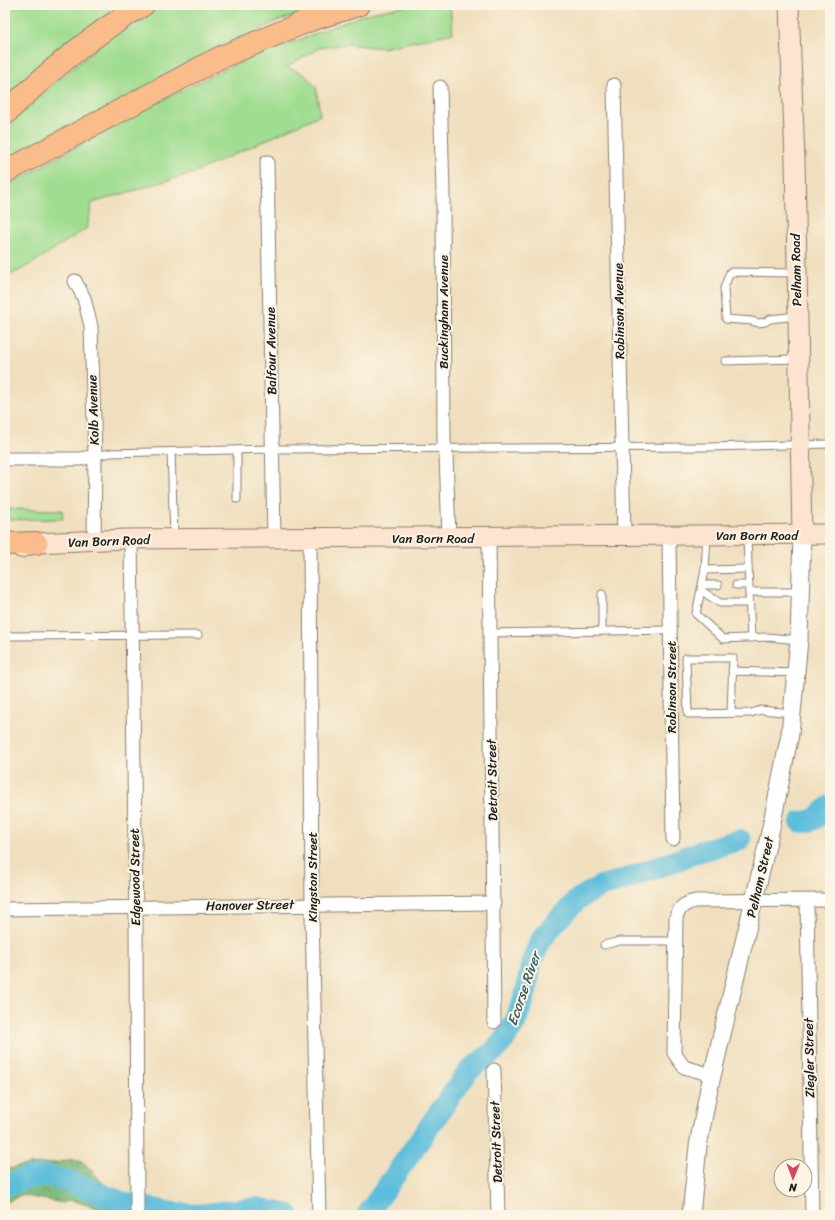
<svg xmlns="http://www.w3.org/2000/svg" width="835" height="1220" font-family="Sriracha,sans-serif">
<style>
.grass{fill:#a0dd91;stroke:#5e7c56}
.forest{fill:url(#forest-crowns);stroke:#4e6c4c}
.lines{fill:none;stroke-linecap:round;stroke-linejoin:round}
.river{stroke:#5dbedb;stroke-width:22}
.service-casing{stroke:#867e6d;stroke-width:9}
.minor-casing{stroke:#867e6d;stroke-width:15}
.tertiary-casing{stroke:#867e6d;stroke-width:19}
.secondary-casing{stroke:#867e6d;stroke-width:21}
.motorway-casing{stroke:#867e6d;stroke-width:24}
.service{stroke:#fff;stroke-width:7}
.minor{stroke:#fff;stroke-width:13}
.tertiary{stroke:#fff;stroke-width:17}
.secondary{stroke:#fde4d0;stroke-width:19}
.motorway{stroke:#f9bc8a;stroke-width:22}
.labels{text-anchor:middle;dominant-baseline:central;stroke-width:4;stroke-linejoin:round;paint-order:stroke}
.street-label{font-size:13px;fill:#1c1c1c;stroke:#fcf5e5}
.water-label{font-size:14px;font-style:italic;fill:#365d68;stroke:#fcf5e5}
</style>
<defs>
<pattern id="forest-crowns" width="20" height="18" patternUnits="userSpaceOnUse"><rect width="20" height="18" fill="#80bc7b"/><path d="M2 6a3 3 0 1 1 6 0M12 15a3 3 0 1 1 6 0" fill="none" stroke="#689864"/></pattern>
</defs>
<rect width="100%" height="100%" fill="#fcf5e5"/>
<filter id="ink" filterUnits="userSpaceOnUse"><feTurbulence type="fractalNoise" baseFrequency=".025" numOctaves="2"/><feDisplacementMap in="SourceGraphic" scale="8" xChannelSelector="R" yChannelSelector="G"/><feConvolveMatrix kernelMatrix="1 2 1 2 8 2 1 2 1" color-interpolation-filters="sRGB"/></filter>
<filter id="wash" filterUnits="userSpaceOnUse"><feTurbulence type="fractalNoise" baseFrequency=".012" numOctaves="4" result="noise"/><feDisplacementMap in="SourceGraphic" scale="16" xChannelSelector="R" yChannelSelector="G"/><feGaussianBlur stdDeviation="0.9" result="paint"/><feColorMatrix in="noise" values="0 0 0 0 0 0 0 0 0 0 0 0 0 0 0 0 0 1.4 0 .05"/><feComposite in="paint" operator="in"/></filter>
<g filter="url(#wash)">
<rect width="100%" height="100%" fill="#f0dfbe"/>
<!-- grass -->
<g class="grass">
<path d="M 5,5 L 123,5 C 82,34 40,62 5,98 Z"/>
<path d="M 161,5 L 329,5 L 277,21 L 5,161 L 5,131 L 40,96 L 111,36 Z"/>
<path d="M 409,5 L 450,5 L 453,33 L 383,48 L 345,44 L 319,48 L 287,67 L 304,74 L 316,87 L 320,115 L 196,172 L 92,203 L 87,228 L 31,264 L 5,278 L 5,187 L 133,115 L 231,66 L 366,14 Z"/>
<path d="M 5,509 L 62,510 L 63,519 L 5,520 Z"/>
</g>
<!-- forest -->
<path class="forest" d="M 73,1159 C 87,1161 93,1174 103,1183 C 110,1189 117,1190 124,1197 L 123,1215 L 70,1200 L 63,1203 L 21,1195 L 5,1203 L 5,1167 L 7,1166 L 10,1169 C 31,1162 53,1166 73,1159 Z"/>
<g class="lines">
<!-- river -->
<g class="river">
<path d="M 801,822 C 815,822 820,815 830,806"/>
<path d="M 5,1186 L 23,1179 L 45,1176 L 68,1181 L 124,1203 L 174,1213 L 198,1215 L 257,1208 L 289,1215"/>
<path d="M 367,1215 L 469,1070 L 493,1052 L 505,1039 L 515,1023 L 526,992 L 532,961 L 540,942 L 548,931 L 578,899 L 601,886 L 621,881 L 701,851 L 740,840"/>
</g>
</g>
</g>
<g filter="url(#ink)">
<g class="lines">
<!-- service casing -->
<g class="service-casing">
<g id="service">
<path d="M 796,273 L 730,272 L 724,288 L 726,319 L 752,321 L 758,323 L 765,322 L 770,319 L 797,316"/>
<path d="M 725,361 L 798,359"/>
<path d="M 237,450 L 237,499"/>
<path d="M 171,452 L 174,537"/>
<path d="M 95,456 L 111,453 L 272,449 L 709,447 L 830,444"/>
<path d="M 747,535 L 749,592 L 801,592"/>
<path d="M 705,570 L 748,569"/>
<path d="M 703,585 L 718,585"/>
<path d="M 736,585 L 749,585"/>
<path d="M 702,591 L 720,603 L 749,603"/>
<path d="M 749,592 L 751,638"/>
<path d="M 602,594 L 602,631"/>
<path d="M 696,614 L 723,639 L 767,637 L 799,640"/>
<path d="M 696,614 L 705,570 L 707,536"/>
<path d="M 490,633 L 671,630"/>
<path d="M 5,636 L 198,635"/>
<path d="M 732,671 L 797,673"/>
<path d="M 731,713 L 733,658 L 686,658 L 688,714 L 751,713 L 761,710 L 792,713"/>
<path d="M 604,945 L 620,941 L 676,941"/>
</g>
</g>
<!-- minor casing -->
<g class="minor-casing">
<g id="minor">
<path d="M 614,85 L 624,536"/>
<path d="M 440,87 L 443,193 L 444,441 L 446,455 L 449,537"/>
<path d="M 267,162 L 274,539"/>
<path d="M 75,281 L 84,298 L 91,326 L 95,456 L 94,542"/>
<path d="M 5,459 L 80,459 L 95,456"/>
<path d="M 669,536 L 673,839"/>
<path d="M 489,537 L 494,1022"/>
<path d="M 310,538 L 312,917 L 319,1215"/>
<path d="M 131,539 L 136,922 L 137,1215"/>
<path d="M 807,901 L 812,1215"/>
<path d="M 5,909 L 494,903"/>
<path d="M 494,1070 L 498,1215"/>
<path d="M 712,1075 L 684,1067 L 674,1053 L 676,918 C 678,908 685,903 695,901 L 830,900"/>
</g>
</g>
<!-- tertiary casing -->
<g class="tertiary-casing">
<path id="tertiary" d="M 691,1215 L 698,1146 L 708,1093 L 769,837 L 790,734 L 799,640 L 802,535"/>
</g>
<!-- secondary casing -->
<g class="secondary-casing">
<g id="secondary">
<path d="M 789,5 L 795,160 L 802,535"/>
<path d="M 21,548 L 36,543 L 125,539 L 830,534"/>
</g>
</g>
<!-- motorway casing -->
<g class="motorway-casing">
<g id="motorway">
<path d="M 5,114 C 47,72 92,35 143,5"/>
<path d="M 5,172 L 219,58 L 310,20 L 358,5"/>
<path d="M 5,544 L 36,543"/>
</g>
</g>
<!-- service -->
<use href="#service" class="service"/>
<!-- minor -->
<use href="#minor" class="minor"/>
<!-- tertiary -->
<use href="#tertiary" class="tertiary"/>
<!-- secondary -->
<use href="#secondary" class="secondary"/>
<!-- motorway -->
<use href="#motorway" class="motorway"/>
</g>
</g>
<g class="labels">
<!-- street labels -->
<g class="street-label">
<text transform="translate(796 270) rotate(-91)">Pelham Road</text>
<text transform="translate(619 311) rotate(-91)">Robinson Avenue</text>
<text transform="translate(443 312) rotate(-90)">Buckingham Avenue</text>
<text transform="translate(271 351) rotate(-91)">Balfour Avenue</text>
<text transform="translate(93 410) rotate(-92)">Kolb Avenue</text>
<text x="757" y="535">Van Born Road</text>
<text x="433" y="538">Van Born Road</text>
<text transform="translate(109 541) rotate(-2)">Van Born Road</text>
<text transform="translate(671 687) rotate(-90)">Robinson Street</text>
<text transform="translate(492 780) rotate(-91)">Detroit Street</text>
<text transform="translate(135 877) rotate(-91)">Edgewood Street</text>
<text transform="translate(312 877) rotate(-90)">Kingston Street</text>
<text transform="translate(760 877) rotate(-77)">Pelham Street</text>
<text transform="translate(250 905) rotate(-1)">Hanover Street</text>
<text transform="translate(809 1058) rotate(-91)">Ziegler Street</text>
<text transform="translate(496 1142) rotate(-92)">Detroit Street</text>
</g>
<!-- water labels -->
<g class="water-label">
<text transform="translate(524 989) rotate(-71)">Ecorse River</text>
</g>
</g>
<!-- margin -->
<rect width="835" height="1220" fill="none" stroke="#fcf5e5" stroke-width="20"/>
<!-- north arrow -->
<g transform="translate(793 1178) rotate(181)"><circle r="19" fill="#fcf5e5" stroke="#a29e95"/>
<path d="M0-3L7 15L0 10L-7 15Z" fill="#d1495b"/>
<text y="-6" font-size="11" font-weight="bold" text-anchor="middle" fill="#1c1c1c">N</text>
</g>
</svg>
